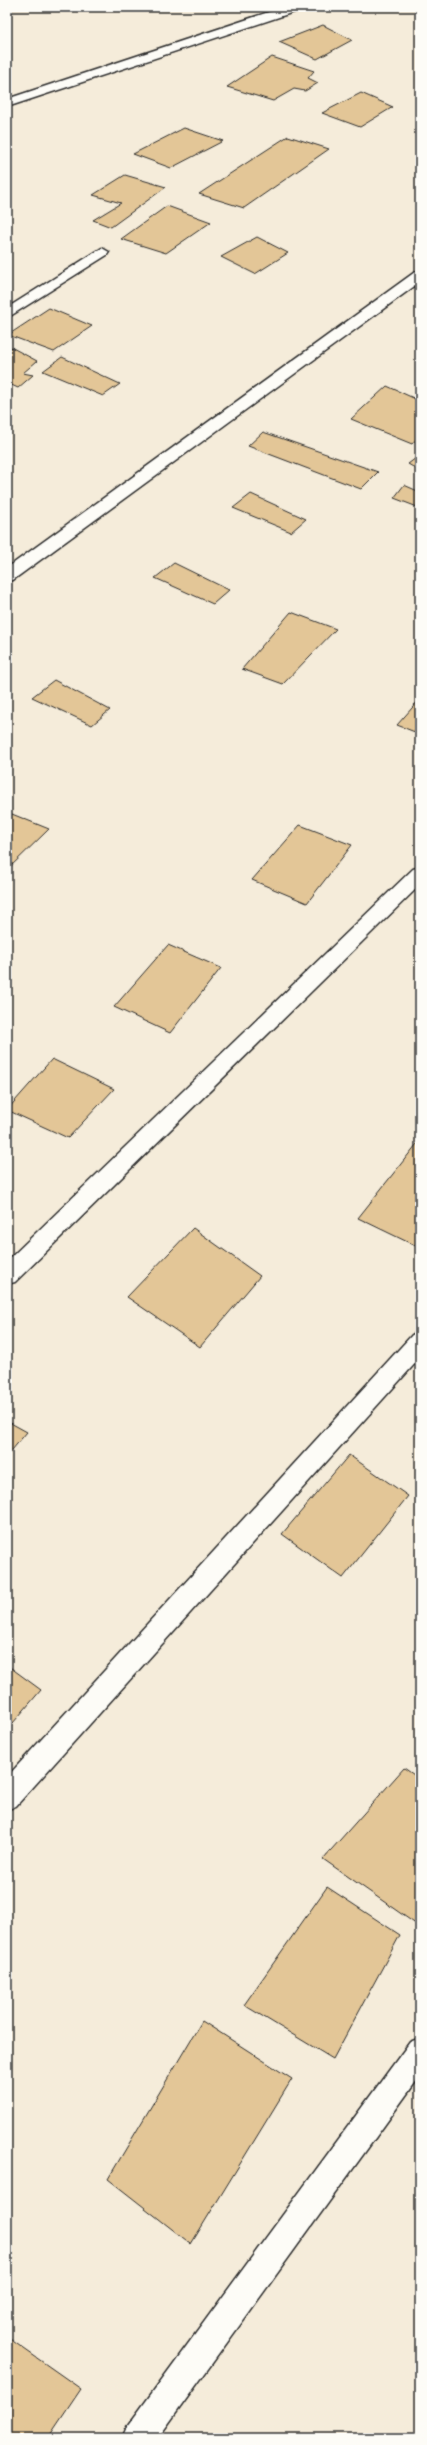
<svg xmlns="http://www.w3.org/2000/svg" width="427" height="2445" font-family="'Playpen Sans',sans-serif">
<style>
.building{fill:#e3c697;stroke:#2b2b2b}
.lines{fill:none;stroke-linecap:round;stroke-linejoin:round}
.minor-casing{stroke:#2b2b2b;stroke-width:3}
.minor{fill:#fdfcf7;fill-rule:evenodd}
</style>
<rect width="100%" height="100%" fill="#f5ecda"/>
<filter id="ink" filterUnits="userSpaceOnUse"><feTurbulence type="fractalNoise" baseFrequency=".025" numOctaves="2"/><feDisplacementMap in="SourceGraphic" scale="8" xChannelSelector="R" yChannelSelector="G"/><feConvolveMatrix kernelMatrix="1 2 1 2 8 2 1 2 1" color-interpolation-filters="sRGB"/></filter>
<g filter="url(#ink)">
<!-- building -->
<g class="building">
<path d="M 323,25 L 352,40 L 317,59 L 279,42 Z"/>
<path d="M 272,57 L 314,71 L 308,78 L 318,83 L 305,91 L 294,89 L 273,101 L 227,87 Z"/>
<path d="M 361,93 L 393,107 L 360,127 L 322,113 Z"/>
<path d="M 184,128 L 223,141 L 171,168 L 133,154 Z"/>
<path d="M 288,136 L 329,149 L 244,208 L 199,194 Z"/>
<path d="M 125,175 L 166,187 L 111,227 L 93,220 L 121,203 L 93,195 Z"/>
<path d="M 167,206 L 211,222 L 166,253 L 121,239 Z"/>
<path d="M 257,237 L 288,253 L 255,274 L 221,257 Z"/>
<path d="M 49,308 L 92,326 L 54,352 L 8,335 Z"/>
<path d="M 7,345 L 37,361 L 23,373 L 33,375 L 18,388 L 7,383 Z"/>
<path d="M 62,357 L 120,384 L 103,396 L 43,371 Z"/>
<path d="M 387,386 L 420,401 L 420,435 L 412,444 L 351,419 Z"/>
<path d="M 263,432 L 378,472 L 361,489 L 248,446 Z"/>
<path d="M 420,455 L 420,471 L 408,464 Z"/>
<path d="M 404,485 L 420,492 L 420,508 L 394,498 Z"/>
<path d="M 251,494 L 306,519 L 291,532 L 233,508 Z"/>
<path d="M 174,563 L 229,590 L 213,604 L 155,578 Z"/>
<path d="M 291,612 L 336,629 L 283,684 L 242,669 Z"/>
<path d="M 54,680 L 110,710 L 92,725 L 32,697 Z"/>
<path d="M 420,699 L 420,734 L 397,725 Z"/>
<path d="M 7,812 L 49,829 L 7,870 Z"/>
<path d="M 300,825 L 352,845 L 307,903 L 252,880 Z"/>
<path d="M 168,945 L 221,968 L 170,1033 L 114,1007 Z"/>
<path d="M 52,1059 L 114,1089 L 68,1138 L 7,1110 Z"/>
<path d="M 420,1140 L 420,1248 L 358,1218 Z"/>
<path d="M 193,1228 L 260,1276 L 200,1347 L 127,1297 Z"/>
<path d="M 7,1421 L 27,1432 L 7,1456 Z"/>
<path d="M 349,1455 L 408,1496 L 343,1578 L 282,1534 Z"/>
<path d="M 7,1665 L 41,1690 L 7,1730 Z"/>
<path d="M 404,1768 L 420,1779 L 420,1927 L 323,1859 Z"/>
<path d="M 327,1887 L 400,1935 L 333,2059 L 244,2005 Z"/>
<path d="M 202,2021 L 292,2079 L 191,2244 L 108,2179 Z"/>
<path d="M 7,2337 L 81,2389 L 48,2438 L 7,2438 Z"/>
</g>
<g class="lines">
<!-- minor casing -->
<g class="minor-casing">
<g id="minor">
<path d="M 284,7 L 302,7 L 300,10 L 7,107 L 7,99 Z"/>
<path d="M 102,248 L 109,252 L 107,255 L 7,318 L 7,308 Z"/>
<path d="M 420,271 L 420,282 L 13,580 L 7,581 L 7,568 L 415,272 Z"/>
<path d="M 420,867 L 420,885 L 15,1282 L 7,1284 L 7,1261 L 413,869 Z"/>
<path d="M 420,1332 L 420,1358 L 16,1806 L 7,1810 L 7,1777 L 412,1335 Z"/>
<path d="M 420,2038 L 420,2076 L 158,2438 L 122,2438 L 127,2427 L 410,2042 Z"/>
</g>
</g>
<!-- minor -->
<use href="#minor" class="minor"/>
</g>
</g>
<!-- margin -->
<rect width="427" height="2445" fill="none" stroke="#fdfcf7" stroke-width="24"/>
<rect x="12" y="12" width="403" height="2421" fill="none" stroke="#2b2b2b" stroke-width="1.5" filter="url(#ink)"/>
</svg>
